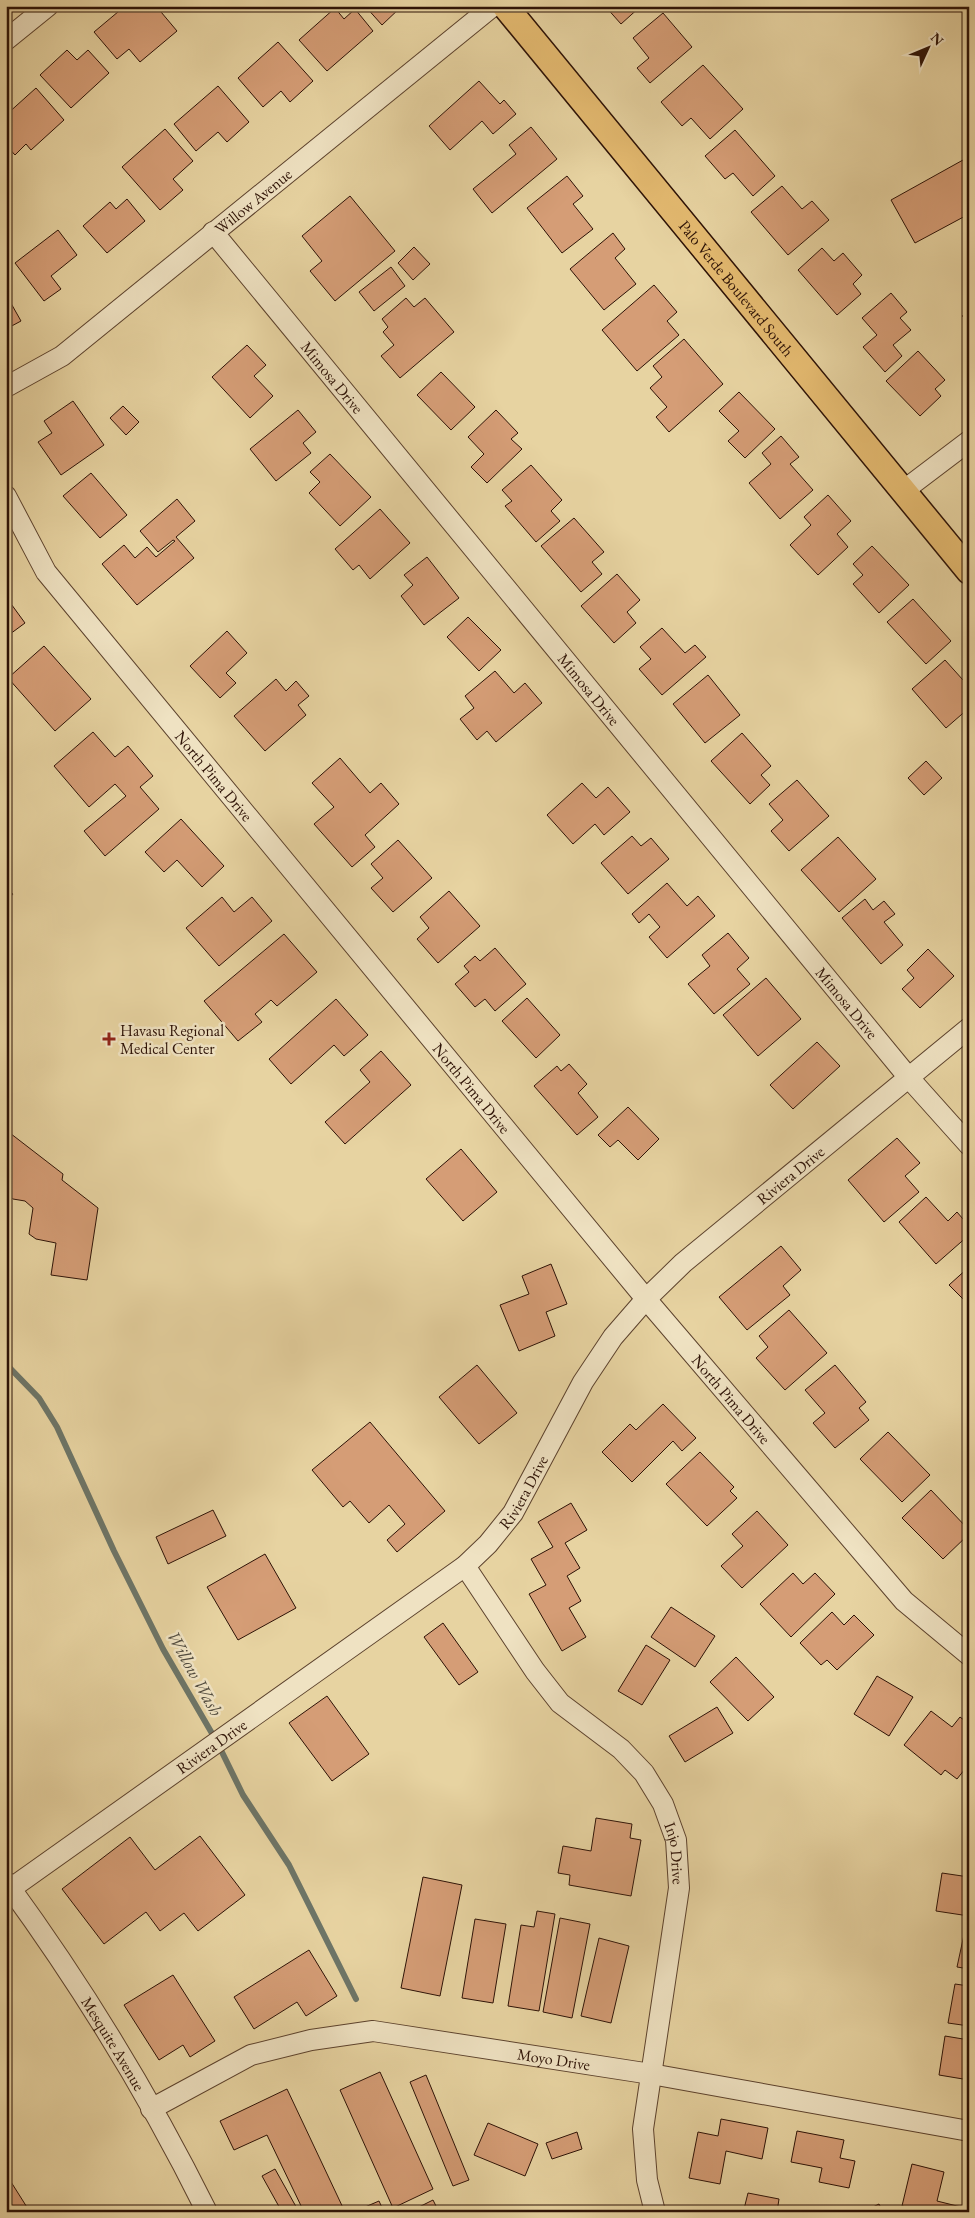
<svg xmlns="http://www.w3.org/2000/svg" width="975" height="2218" font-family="'EB Garamond',serif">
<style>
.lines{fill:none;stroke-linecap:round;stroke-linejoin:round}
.stream{stroke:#6d7567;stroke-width:6}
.building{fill:#d59d76;stroke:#2d1206}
.minor-casing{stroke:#5c422d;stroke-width:22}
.major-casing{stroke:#2d1206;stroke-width:28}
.minor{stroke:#efe2c2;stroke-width:20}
.major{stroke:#e4ba70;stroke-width:25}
.poi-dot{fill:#8f2418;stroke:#efe2c2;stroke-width:2}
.labels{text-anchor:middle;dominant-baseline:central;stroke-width:5;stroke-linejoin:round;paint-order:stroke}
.street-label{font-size:16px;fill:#2d1206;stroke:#efe2c2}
.poi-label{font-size:16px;fill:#2d1206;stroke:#efe2c2;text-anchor:start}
.water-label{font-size:18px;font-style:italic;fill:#524c3f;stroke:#efe2c2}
</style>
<rect width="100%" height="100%" fill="#e7d3a1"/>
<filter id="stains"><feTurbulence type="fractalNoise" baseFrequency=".004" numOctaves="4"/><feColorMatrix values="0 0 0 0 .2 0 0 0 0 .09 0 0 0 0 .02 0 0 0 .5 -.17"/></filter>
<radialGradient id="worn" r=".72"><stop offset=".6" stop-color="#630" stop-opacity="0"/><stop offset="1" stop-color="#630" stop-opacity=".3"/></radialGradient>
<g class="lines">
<!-- stream -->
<path class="stream" d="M 6,1364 L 39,1398 L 57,1427 L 114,1551 L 163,1649 L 217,1742 L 243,1795 L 289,1865 L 356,1999"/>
</g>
<!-- building -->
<g class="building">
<path d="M 125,6 L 156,6 L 177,31 L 140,62 L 129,49 L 117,59 L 94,32 Z"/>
<path d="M 365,6 L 402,6 L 382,25 Z"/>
<path d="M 605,6 L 641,6 L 621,24 Z"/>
<path d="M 335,8 L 344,19 L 355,9 L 373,31 L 327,71 L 299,40 Z"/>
<path d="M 663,13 L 692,47 L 650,83 L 637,68 L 649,58 L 633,38 Z"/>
<path d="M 278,42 L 313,81 L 290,102 L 281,91 L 263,107 L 238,78 Z"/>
<path d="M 67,50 L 77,60 L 88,50 L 109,73 L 71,108 L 40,75 Z"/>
<path d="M 703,65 L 743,109 L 710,139 L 691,118 L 682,126 L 661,102 Z"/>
<path d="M 479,81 L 500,104 L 504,100 L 516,114 L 493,134 L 482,121 L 450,150 L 429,126 Z"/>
<path d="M 218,86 L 249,122 L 227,142 L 218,132 L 196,151 L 174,124 Z"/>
<path d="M 36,88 L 64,120 L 31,150 L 26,144 L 15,155 L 6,145 L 6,115 Z"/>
<path d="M 531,127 L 557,159 L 492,213 L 473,189 L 516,154 L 509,145 Z"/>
<path d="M 165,129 L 193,161 L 173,179 L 183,190 L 160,210 L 122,167 Z"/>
<path d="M 735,130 L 775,176 L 753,196 L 733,173 L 725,179 L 705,156 Z"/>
<path d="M 963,160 L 969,171 L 969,214 L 915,243 L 891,200 Z"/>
<path d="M 567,176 L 583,196 L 573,204 L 593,229 L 562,253 L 527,208 Z"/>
<path d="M 782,186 L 802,209 L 812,201 L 829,220 L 788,255 L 751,212 Z"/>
<path d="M 350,196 L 395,251 L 335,301 L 310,271 L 322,261 L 302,236 Z"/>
<path d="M 127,199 L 145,221 L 107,253 L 83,226 L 110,202 L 116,209 Z"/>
<path d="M 58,230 L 77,255 L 51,276 L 61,289 L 44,301 L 15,263 Z"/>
<path d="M 613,233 L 625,249 L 615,258 L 636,284 L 604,310 L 570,269 Z"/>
<path d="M 414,247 L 430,264 L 413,280 L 398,263 Z"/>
<path d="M 822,248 L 834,261 L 843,253 L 862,275 L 853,284 L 861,294 L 837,315 L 798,270 Z"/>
<path d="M 391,267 L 405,286 L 374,311 L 359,292 Z"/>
<path d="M 654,285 L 677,312 L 667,321 L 679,335 L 637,371 L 602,330 Z"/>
<path d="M 891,293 L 907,312 L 900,318 L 911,330 L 893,345 L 902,356 L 885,372 L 863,347 L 877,335 L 862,318 Z"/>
<path d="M 8,298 L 21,321 L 6,329 L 6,300 Z"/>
<path d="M 406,298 L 414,307 L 425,298 L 454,332 L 400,378 L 381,356 L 394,345 L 383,332 L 388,327 L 382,319 Z"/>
<path d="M 969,310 L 969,323 L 962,316 Z"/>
<path d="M 684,339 L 723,384 L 669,432 L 656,417 L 667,407 L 650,388 L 662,377 L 653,366 Z"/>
<path d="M 247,345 L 266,365 L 254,376 L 273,396 L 250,418 L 212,377 Z"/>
<path d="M 918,351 L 945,380 L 935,389 L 941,396 L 920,416 L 886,381 Z"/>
<path d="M 441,372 L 475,407 L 451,430 L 417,395 Z"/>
<path d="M 739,392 L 775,429 L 745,458 L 728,441 L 739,431 L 719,411 Z"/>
<path d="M 73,401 L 104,445 L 61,475 L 38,442 L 52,433 L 44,421 Z"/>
<path d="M 123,406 L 139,422 L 126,435 L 110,418 Z"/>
<path d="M 298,410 L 316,432 L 303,443 L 311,453 L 276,481 L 250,449 Z"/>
<path d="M 496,410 L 518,433 L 511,439 L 522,449 L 487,483 L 471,467 L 484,454 L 468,437 Z"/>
<path d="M 781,436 L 799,457 L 790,464 L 813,490 L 780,519 L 749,483 L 771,464 L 762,453 Z"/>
<path d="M 330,454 L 371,497 L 340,526 L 309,493 L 320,482 L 310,472 Z"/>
<path d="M 531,465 L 562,500 L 551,511 L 560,521 L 536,542 L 505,506 L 512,501 L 502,490 Z"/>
<path d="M 91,473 L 127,515 L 100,538 L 63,496 Z"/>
<path d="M 828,495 L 851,521 L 837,534 L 848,547 L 818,575 L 790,545 L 811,525 L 804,517 Z"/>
<path d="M 177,499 L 195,521 L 176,537 L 194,558 L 137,605 L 102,564 L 124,545 L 135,558 L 147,547 L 156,557 L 175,541 L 173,540 L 158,552 L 140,531 Z"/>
<path d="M 380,509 L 410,543 L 370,579 L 359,565 L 353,570 L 335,549 Z"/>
<path d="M 574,518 L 604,552 L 592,562 L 602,574 L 581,592 L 541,546 Z"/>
<path d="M 872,546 L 909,585 L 879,613 L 853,584 L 863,575 L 853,564 Z"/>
<path d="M 427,557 L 459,598 L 424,625 L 401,596 L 413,585 L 404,575 Z"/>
<path d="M 617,574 L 640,600 L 627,612 L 636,623 L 614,643 L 581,606 Z"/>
<path d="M 6,597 L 25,623 L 6,637 Z"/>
<path d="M 913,599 L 951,641 L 926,664 L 887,622 Z"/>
<path d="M 468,617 L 501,650 L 479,671 L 447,637 Z"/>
<path d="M 662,628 L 685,653 L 695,645 L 706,657 L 662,695 L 639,669 L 651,659 L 640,647 Z"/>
<path d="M 227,631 L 247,653 L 226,673 L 236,683 L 220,698 L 190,666 Z"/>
<path d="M 44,646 L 91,699 L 55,731 L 8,678 Z"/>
<path d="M 945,660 L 963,680 L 969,675 L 969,708 L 946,728 L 912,689 Z"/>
<path d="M 495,671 L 514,693 L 525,683 L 542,703 L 496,742 L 487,731 L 477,740 L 460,719 L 474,708 L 465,696 Z"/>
<path d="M 708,675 L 740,715 L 705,743 L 673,704 Z"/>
<path d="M 276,679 L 286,691 L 296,681 L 309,696 L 298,705 L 306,715 L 265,751 L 234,716 Z"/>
<path d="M 93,732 L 115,757 L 128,746 L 153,776 L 140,787 L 159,809 L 105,856 L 84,831 L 126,796 L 115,784 L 89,807 L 54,766 Z"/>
<path d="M 742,733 L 771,766 L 761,775 L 770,785 L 750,804 L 711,761 Z"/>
<path d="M 340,758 L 370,793 L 381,783 L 399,804 L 365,835 L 375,847 L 352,867 L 314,824 L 334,807 L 312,783 Z"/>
<path d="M 926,761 L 942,778 L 924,795 L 908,778 Z"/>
<path d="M 797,780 L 829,816 L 789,851 L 771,831 L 783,820 L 769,804 Z"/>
<path d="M 582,783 L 596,798 L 608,787 L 630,812 L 604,835 L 595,824 L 573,844 L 547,815 Z"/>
<path d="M 181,819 L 224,866 L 202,887 L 177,860 L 164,872 L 145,852 Z"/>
<path d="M 632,836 L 641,846 L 651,838 L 669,859 L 628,894 L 601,863 Z"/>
<path d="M 838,837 L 876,879 L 839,912 L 801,870 Z"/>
<path d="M 398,840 L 432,878 L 393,912 L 371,888 L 383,878 L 371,864 Z"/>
<path d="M 667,883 L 687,906 L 698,896 L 715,916 L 667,958 L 649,937 L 660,927 L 649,914 L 639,923 L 632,914 Z"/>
<path d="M 6,888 L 13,894 L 6,902 Z"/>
<path d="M 449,891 L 480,926 L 438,963 L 417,939 L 429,928 L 420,917 Z"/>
<path d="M 222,897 L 234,912 L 252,897 L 272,921 L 219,966 L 186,928 Z"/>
<path d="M 865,899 L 873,910 L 884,901 L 895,914 L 884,922 L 903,945 L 881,964 L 842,918 Z"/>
<path d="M 728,933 L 749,958 L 737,969 L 750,984 L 714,1014 L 688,984 L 710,966 L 702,955 Z"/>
<path d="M 284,934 L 317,972 L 277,1006 L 271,1000 L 255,1014 L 262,1022 L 238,1041 L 204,1001 Z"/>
<path d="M 495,948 L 526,984 L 495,1011 L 485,999 L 475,1007 L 455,984 L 469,972 L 464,966 L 475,956 L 480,961 Z"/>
<path d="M 928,949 L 954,976 L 920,1008 L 902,989 L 914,978 L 907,970 Z"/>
<path d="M 766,978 L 801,1019 L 758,1056 L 723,1015 Z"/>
<path d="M 527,998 L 560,1035 L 536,1058 L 502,1021 Z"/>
<path d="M 336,999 L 368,1035 L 344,1056 L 334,1045 L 291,1084 L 269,1059 Z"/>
<path d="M 817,1042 L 840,1066 L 793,1109 L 770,1085 Z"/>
<path d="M 381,1051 L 411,1085 L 345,1144 L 325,1122 L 370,1082 L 360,1070 Z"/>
<path d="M 569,1064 L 587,1084 L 578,1093 L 598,1117 L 577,1135 L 534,1086 L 557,1066 L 561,1071 Z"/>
<path d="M 628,1107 L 659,1139 L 638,1160 L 618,1140 L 610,1147 L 598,1135 Z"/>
<path d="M 6,1130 L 63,1174 L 62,1180 L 98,1208 L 87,1280 L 51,1275 L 56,1243 L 36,1239 L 29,1234 L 33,1208 L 25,1201 L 13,1199 L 6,1194 Z"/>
<path d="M 897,1138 L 920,1163 L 905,1176 L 919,1192 L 884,1222 L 848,1180 Z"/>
<path d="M 461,1149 L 497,1192 L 463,1221 L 426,1179 Z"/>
<path d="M 926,1197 L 948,1221 L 957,1212 L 969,1226 L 969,1235 L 936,1264 L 899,1222 Z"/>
<path d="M 781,1246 L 801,1270 L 783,1286 L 790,1295 L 747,1330 L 719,1297 Z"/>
<path d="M 551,1264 L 567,1304 L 546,1312 L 555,1336 L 519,1351 L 500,1305 L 529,1294 L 522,1276 Z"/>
<path d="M 969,1267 L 969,1305 L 949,1285 Z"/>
<path d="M 789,1310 L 827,1353 L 785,1390 L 756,1358 L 768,1347 L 759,1336 Z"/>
<path d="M 477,1365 L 517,1413 L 479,1444 L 439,1397 Z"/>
<path d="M 835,1365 L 866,1402 L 859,1408 L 869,1420 L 835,1448 L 813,1423 L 825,1413 L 805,1390 Z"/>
<path d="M 663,1404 L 696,1438 L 682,1451 L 673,1441 L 632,1482 L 602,1452 L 630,1424 L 636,1430 Z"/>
<path d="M 370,1422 L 445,1511 L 397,1552 L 387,1540 L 405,1524 L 389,1505 L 369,1523 L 350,1501 L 343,1507 L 312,1470 Z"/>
<path d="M 888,1432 L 930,1475 L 902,1502 L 860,1459 Z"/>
<path d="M 700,1452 L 734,1487 L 730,1491 L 737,1498 L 707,1526 L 666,1484 Z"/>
<path d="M 931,1490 L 969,1530 L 969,1534 L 943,1559 L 902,1518 Z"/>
<path d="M 571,1503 L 587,1530 L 565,1543 L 580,1568 L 567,1576 L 581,1601 L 569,1608 L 586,1637 L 562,1651 L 529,1594 L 546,1585 L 531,1559 L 553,1547 L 538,1522 Z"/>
<path d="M 213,1510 L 226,1536 L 168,1564 L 156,1537 Z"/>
<path d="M 757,1511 L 788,1545 L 742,1588 L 721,1566 L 743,1546 L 732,1534 Z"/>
<path d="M 265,1554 L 296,1608 L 238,1640 L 207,1587 Z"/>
<path d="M 793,1573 L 803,1584 L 815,1573 L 835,1594 L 791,1637 L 760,1604 Z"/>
<path d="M 671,1607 L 715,1636 L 695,1667 L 651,1637 Z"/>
<path d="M 832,1612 L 844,1625 L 854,1615 L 874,1635 L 837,1670 L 827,1660 L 821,1665 L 800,1643 Z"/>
<path d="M 443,1623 L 478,1672 L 459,1685 L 424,1637 Z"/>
<path d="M 646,1645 L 670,1660 L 642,1705 L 618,1691 Z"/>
<path d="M 736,1657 L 774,1697 L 748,1721 L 710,1682 Z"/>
<path d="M 877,1676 L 913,1697 L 889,1736 L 854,1714 Z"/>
<path d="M 327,1696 L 369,1754 L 332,1781 L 289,1723 Z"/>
<path d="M 717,1707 L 733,1733 L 685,1762 L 669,1736 Z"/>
<path d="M 931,1711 L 952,1727 L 960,1717 L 969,1724 L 969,1764 L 957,1779 L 945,1770 L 941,1775 L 904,1745 Z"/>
<path d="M 596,1818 L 632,1824 L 630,1838 L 641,1840 L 631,1896 L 569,1885 L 570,1875 L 558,1873 L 563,1846 L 591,1851 Z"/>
<path d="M 200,1836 L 245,1895 L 198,1931 L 184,1913 L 160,1931 L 146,1912 L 104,1944 L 62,1889 L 130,1837 L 155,1870 Z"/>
<path d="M 942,1873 L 969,1877 L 969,1916 L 936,1911 Z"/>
<path d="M 423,1877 L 462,1885 L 440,1996 L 401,1988 Z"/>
<path d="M 537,1911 L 555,1914 L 539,2011 L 508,2006 L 521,1925 L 534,1927 Z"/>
<path d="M 560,1918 L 590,1924 L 572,2018 L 543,2012 Z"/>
<path d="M 475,1919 L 506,1924 L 493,2003 L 462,1998 Z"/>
<path d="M 965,1930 L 969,1930 L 969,1969 L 957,1967 Z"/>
<path d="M 599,1938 L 629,1946 L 611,2023 L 581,2016 Z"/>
<path d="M 309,1950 L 337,1996 L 306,2016 L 297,2002 L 254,2029 L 234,1997 Z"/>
<path d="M 173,1975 L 215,2041 L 190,2057 L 183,2045 L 159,2060 L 124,2005 Z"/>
<path d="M 955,1984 L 969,1986 L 969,2026 L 948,2023 Z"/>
<path d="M 945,2036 L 969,2040 L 969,2080 L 939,2075 Z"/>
<path d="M 380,2072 L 433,2189 L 393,2208 L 340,2090 Z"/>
<path d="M 426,2075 L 469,2180 L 453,2186 L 410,2082 Z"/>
<path d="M 287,2089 L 345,2212 L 304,2212 L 267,2135 L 234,2150 L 220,2121 Z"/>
<path d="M 721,2119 L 768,2128 L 762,2159 L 726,2151 L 720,2184 L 689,2178 L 698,2132 L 718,2136 Z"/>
<path d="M 488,2123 L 538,2144 L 525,2176 L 474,2155 Z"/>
<path d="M 797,2131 L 844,2140 L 840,2158 L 855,2161 L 849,2188 L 819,2182 L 822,2168 L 791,2162 Z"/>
<path d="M 577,2132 L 582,2149 L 552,2159 L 546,2143 Z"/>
<path d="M 912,2164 L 944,2172 L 937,2201 L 969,2209 L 969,2212 L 919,2212 L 919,2210 L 902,2206 Z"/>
<path d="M 275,2169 L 299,2212 L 282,2212 L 262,2176 Z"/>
<path d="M 6,2174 L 30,2212 L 6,2212 Z"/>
<path d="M 748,2193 L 779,2199 L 777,2212 L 758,2212 L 744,2209 Z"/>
<path d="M 433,2200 L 439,2212 L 409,2212 Z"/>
<path d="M 379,2201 L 384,2212 L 359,2212 L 358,2210 Z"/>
<path d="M 879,2204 L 883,2212 L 863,2212 Z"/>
</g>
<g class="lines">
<!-- minor casing -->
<g class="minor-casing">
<g id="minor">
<path d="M 6,40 L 48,6"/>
<path id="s1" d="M 213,232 L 909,1078 L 969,1145"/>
<path id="s2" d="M 6,387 L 62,356 L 493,6"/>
<path d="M 903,491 L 969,441"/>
<path id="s3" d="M 6,496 L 46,572 L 646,1299 L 904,1601 L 969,1655"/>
<path id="s4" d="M 465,1566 L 535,1671 L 560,1703 L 621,1749 L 644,1773 L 663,1804 L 676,1840 L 679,1888 L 643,2129 L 647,2180 L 655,2212"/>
<path id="s5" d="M 6,1882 C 82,1986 150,2097 207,2212"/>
<path id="s6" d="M 6,1892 L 465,1566 L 488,1544 L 513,1513 L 583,1382 L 613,1337 L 646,1299 L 683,1263 L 969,1028"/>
<path id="s7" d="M 151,2109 L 251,2055 L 311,2040 L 373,2031 L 651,2074 L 969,2131"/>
</g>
</g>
<!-- major casing -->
<g class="major-casing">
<g id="major">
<path id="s8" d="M 505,6 L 969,571"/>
</g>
</g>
<!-- minor -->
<use href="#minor" class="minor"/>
<!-- major -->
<use href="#major" class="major"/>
</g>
<!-- markers -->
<path class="poi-dot" d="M106.5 1031.5h5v5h5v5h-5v5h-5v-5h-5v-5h5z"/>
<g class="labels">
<!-- street labels -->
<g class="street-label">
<text stroke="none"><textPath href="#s2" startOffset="310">Willow Avenue</textPath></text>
<text stroke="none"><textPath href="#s8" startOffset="365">Palo Verde Boulevard South</textPath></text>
<text stroke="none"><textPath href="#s1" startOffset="188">Mimosa Drive</textPath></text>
<text stroke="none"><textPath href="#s1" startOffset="592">Mimosa Drive</textPath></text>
<text stroke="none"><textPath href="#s3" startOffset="350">North Pima Drive</textPath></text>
<text stroke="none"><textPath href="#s1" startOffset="998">Mimosa Drive</textPath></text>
<text stroke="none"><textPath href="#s3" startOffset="755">North Pima Drive</textPath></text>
<text stroke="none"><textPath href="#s6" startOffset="1078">Riviera Drive</textPath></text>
<text stroke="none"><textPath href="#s3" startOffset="1160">North Pima Drive</textPath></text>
<text stroke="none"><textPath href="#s6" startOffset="658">Riviera Drive</textPath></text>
<text stroke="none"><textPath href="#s6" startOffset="252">Riviera Drive</textPath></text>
<text stroke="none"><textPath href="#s4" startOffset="364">Injo Drive</textPath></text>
<text stroke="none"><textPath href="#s5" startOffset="194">Mesquite Avenue</textPath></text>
<text stroke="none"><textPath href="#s7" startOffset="421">Moyo Drive</textPath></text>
</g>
<!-- poi labels -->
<g class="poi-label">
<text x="120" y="1030">Havasu Regional<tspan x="120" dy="18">Medical Center</tspan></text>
</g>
<!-- water labels -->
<g class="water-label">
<text transform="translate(195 1673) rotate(61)">Willow Wash</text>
</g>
</g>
<!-- margin -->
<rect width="975" height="2218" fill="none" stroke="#e7d3a1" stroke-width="25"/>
<rect x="8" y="8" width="960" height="2203" fill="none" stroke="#2d1206" stroke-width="2.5"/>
<rect x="12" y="12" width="950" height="2193" fill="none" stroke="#2d1206"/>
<!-- north arrow -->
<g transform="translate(928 48) rotate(46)" stroke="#efe2c2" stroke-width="4" paint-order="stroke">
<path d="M0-4L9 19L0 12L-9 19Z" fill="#2d1206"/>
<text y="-8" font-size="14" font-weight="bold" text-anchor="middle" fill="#2d1206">N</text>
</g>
<rect width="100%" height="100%" filter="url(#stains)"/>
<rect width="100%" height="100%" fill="url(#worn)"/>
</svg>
